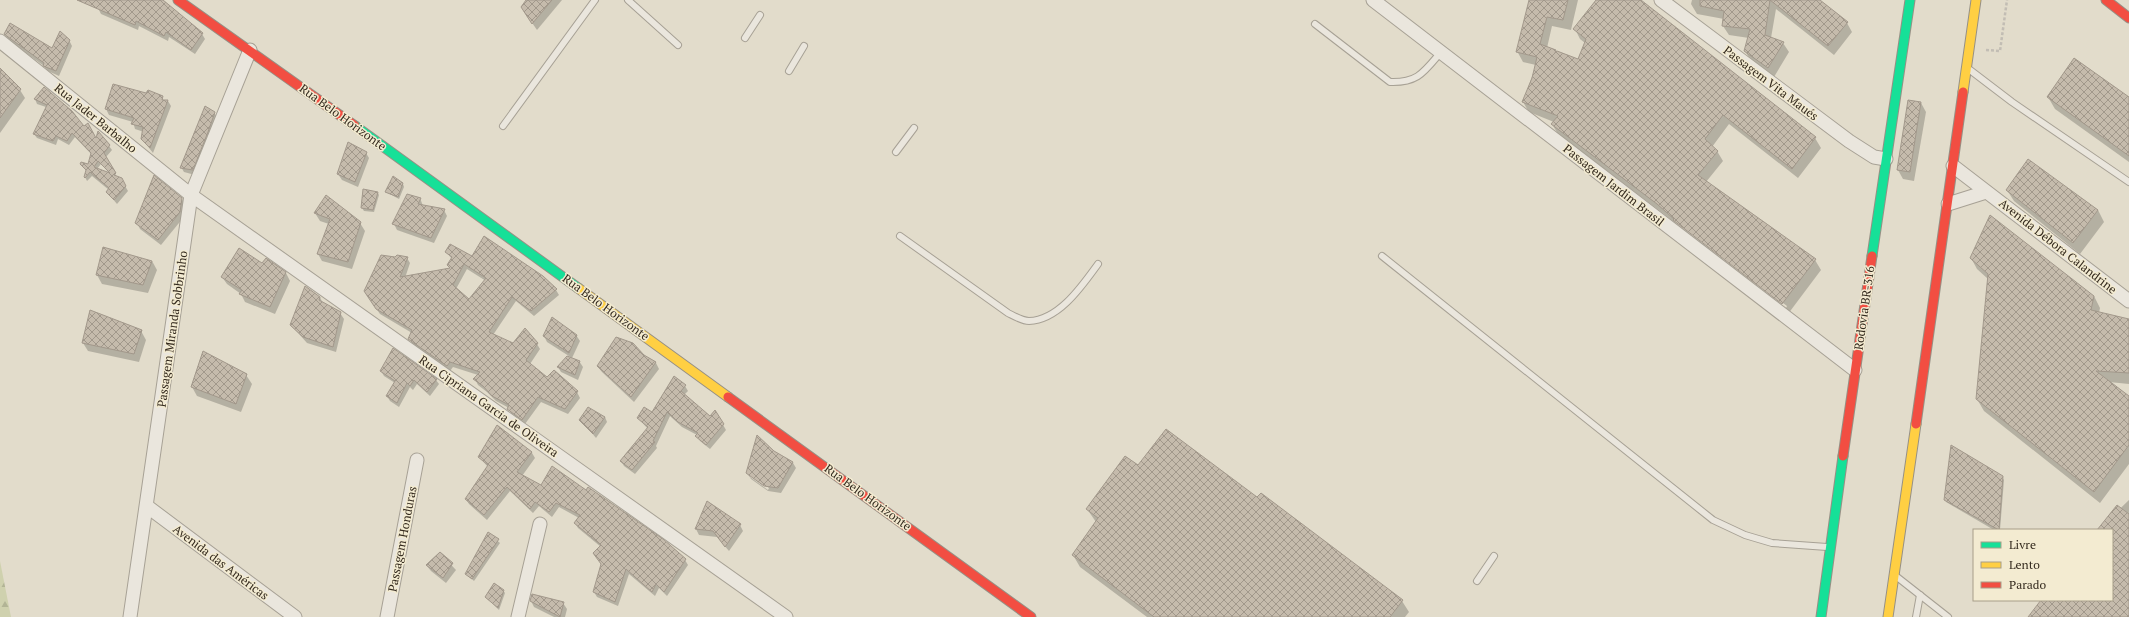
<svg xmlns="http://www.w3.org/2000/svg" width="2129" height="617" font-family="'PT Serif',serif">
<style>
.forest{fill:url(#forest-firs)}
.shadow{fill:#0003;fill-rule:evenodd}
.building{fill:url(#building-cross-hatch);stroke:#a2988b;fill-rule:evenodd}
.lines{fill:none;stroke-linecap:round;stroke-linejoin:round}
.lane-casing{stroke:#a7a195;stroke-width:8}
.street-casing{stroke:#a7a195;stroke-width:15}
.fast-casing{stroke:#969085;stroke-width:11}
.slow-casing{stroke:#969085;stroke-width:11}
.jam-casing{stroke:#969085;stroke-width:11}
.path{stroke:#c2bdb4;stroke-width:2.5;stroke-dasharray:3 2;stroke-linecap:butt}
.lane{stroke:#eae6dd;stroke-width:6}
.street{stroke:#eae6dd;stroke-width:13}
.fast{stroke:#16e098;stroke-width:9}
.slow{stroke:#ffcf43;stroke-width:9}
.jam{stroke:#f24e42;stroke-width:9}
.labels{text-anchor:middle;dominant-baseline:central;stroke-width:3;stroke-linejoin:round;paint-order:stroke}
.street-label{font-size:12px;fill:#342a1e;stroke:#f3ebd1}
</style>
<defs>
<pattern id="forest-firs" width="22" height="20" patternUnits="userSpaceOnUse"><rect width="22" height="20" fill="#cfd1ae"/><path d="M5 1l3.5 6h-7zM16 11l3.5 6h-7z" fill="#b2b495"/></pattern>
<pattern id="building-cross-hatch" width="8" height="8" patternUnits="userSpaceOnUse"><rect width="8" height="8" fill="#c5bbac"/><path d="M0 0l8 8M0 8l8-8" fill="none" stroke="#a1988b"/></pattern>
</defs>
<rect width="100%" height="100%" fill="#e2dccb"/>
<!-- forest -->
<path class="forest" d="M 0,561 L 11,617 L 0,617 Z"/>
<!-- shadow -->
<g class="shadow">
<path d="M 100,0 L 162,0 L 202,34 L 205,39 L 195,54 L 169,37 L 168,41 L 139,26 L 138,30 L 101,14 L 98,8 Z"/>
<path d="M 528,0 L 562,0 L 537,30 L 526,14 Z"/>
<path d="M 1530,0 L 1578,0 L 1571,30 L 1552,26 L 1547,48 L 1579,60 L 1585,43 L 1580,39 L 1575,29 L 1597,0 L 1639,0 L 1815,138 L 1821,148 L 1798,178 L 1729,124 L 1712,147 L 1717,151 L 1723,161 L 1706,182 L 1815,260 L 1821,270 L 1788,314 L 1664,214 L 1558,134 L 1552,124 L 1554,122 L 1529,112 L 1523,102 L 1536,65 L 1523,62 L 1517,51 ZM 1675,221 L 1787,306 L 1786,308 L 1676,223 Z"/>
<path d="M 1692,0 L 1819,0 L 1847,23 L 1852,32 L 1834,55 L 1776,9 L 1771,38 L 1783,43 L 1789,52 L 1774,77 L 1751,61 L 1745,51 L 1749,38 L 1729,35 L 1723,26 L 1724,19 L 1697,14 L 1691,4 Z"/>
<path d="M 5,34 L 52,49 L 69,40 L 72,46 L 59,76 L 48,71 L 44,66 L 8,40 Z"/>
<path d="M 0,70 L 20,90 L 25,98 L 0,133 Z"/>
<path d="M 44,88 L 96,140 L 109,146 L 112,150 L 106,157 L 117,177 L 121,179 L 128,191 L 117,204 L 107,192 L 109,190 L 92,176 L 87,181 L 85,177 L 87,171 L 81,164 L 88,166 L 92,155 L 75,137 L 69,145 L 58,139 L 56,145 L 37,138 L 34,134 L 46,107 L 37,104 L 35,99 ZM 101,164 L 111,175 L 97,169 Z"/>
<path d="M 147,94 L 162,97 L 164,101 L 168,101 L 171,106 L 153,153 L 142,139 L 144,132 L 135,129 L 133,122 L 109,115 L 106,109 Z"/>
<path d="M 2048,97 L 2129,98 L 2129,162 L 2055,109 Z"/>
<path d="M 1921,103 L 1926,112 L 1914,181 L 1903,179 L 1898,170 Z"/>
<path d="M 214,112 L 217,118 L 195,175 L 184,172 L 181,167 L 194,133 Z"/>
<path d="M 366,153 L 369,158 L 358,187 L 342,180 L 338,174 Z"/>
<path d="M 403,184 L 404,187 L 399,199 L 386,192 Z"/>
<path d="M 2007,190 L 2098,210 L 2104,222 L 2080,254 L 2014,201 Z"/>
<path d="M 378,193 L 379,195 L 374,212 L 364,211 L 362,208 Z"/>
<path d="M 420,198 L 423,206 L 444,210 L 447,216 L 434,243 L 397,230 L 394,224 Z"/>
<path d="M 182,199 L 185,205 L 183,218 L 161,245 L 140,229 L 137,223 Z"/>
<path d="M 315,213 L 360,223 L 365,231 L 352,269 L 322,261 L 318,254 L 329,224 L 320,221 Z"/>
<path d="M 446,252 L 472,257 L 543,277 L 556,290 L 559,295 L 534,316 L 516,301 L 493,335 L 513,344 L 537,344 L 540,349 L 530,364 L 547,378 L 554,371 L 577,392 L 580,398 L 568,414 L 541,402 L 525,424 L 511,415 L 509,408 L 496,401 L 487,392 L 478,385 L 475,379 L 478,375 L 453,367 L 450,371 L 413,345 L 410,339 L 412,333 L 380,314 L 368,297 L 407,258 L 410,263 L 405,278 L 450,269 L 452,259 ZM 467,269 L 486,281 L 469,300 L 456,289 Z"/>
<path d="M 1971,258 L 2094,296 L 2100,308 L 2099,313 L 2129,335 L 2129,384 L 2109,382 L 2129,397 L 2129,464 L 2100,503 L 1984,411 L 1977,399 L 1988,279 L 1977,269 Z"/>
<path d="M 266,259 L 286,273 L 290,281 L 275,314 L 245,302 L 241,294 L 227,284 L 222,277 L 262,264 Z"/>
<path d="M 152,261 L 157,270 L 148,293 L 102,284 L 97,275 Z"/>
<path d="M 320,297 L 323,304 L 340,313 L 344,319 L 336,352 L 307,343 L 291,325 Z"/>
<path d="M 141,331 L 146,340 L 139,362 L 88,351 L 83,343 Z"/>
<path d="M 576,335 L 580,341 L 572,358 L 547,342 L 544,336 Z"/>
<path d="M 203,352 L 246,375 L 252,384 L 241,412 L 197,396 L 192,387 Z"/>
<path d="M 643,356 L 656,363 L 659,369 L 634,402 L 602,372 L 598,367 Z"/>
<path d="M 579,361 L 583,367 L 578,380 L 561,372 L 558,367 Z"/>
<path d="M 381,371 L 436,380 L 439,384 L 430,396 L 417,384 L 413,390 L 410,387 L 399,407 L 390,401 L 387,396 L 395,383 L 384,376 Z"/>
<path d="M 685,386 L 688,391 L 684,395 L 710,418 L 715,411 L 726,430 L 710,449 L 700,441 L 697,435 L 682,427 L 670,416 L 656,446 L 657,448 L 635,474 L 624,466 L 621,461 L 648,429 L 638,418 L 652,414 Z"/>
<path d="M 588,408 L 605,417 L 607,422 L 596,438 L 581,420 Z"/>
<path d="M 497,427 L 532,453 L 535,458 L 522,476 L 685,560 L 688,565 L 667,596 L 659,588 L 655,596 L 629,574 L 618,606 L 597,597 L 594,592 L 602,565 L 594,553 L 601,547 L 578,528 L 575,523 L 579,518 L 559,507 L 552,517 L 539,506 L 533,513 L 510,491 L 487,520 L 469,504 L 466,499 L 488,467 L 479,457 Z"/>
<path d="M 774,452 L 793,463 L 796,468 L 781,493 L 768,491 L 751,479 L 747,473 ZM 750,475 L 769,488 L 768,490 L 750,477 Z"/>
<path d="M 1138,466 L 1257,498 L 1402,601 L 1409,612 L 1405,617 L 1147,617 L 1080,567 L 1073,555 L 1096,522 L 1087,509 Z"/>
<path d="M 2002,477 L 2004,480 L 2000,530 L 1994,530 L 1946,502 L 1945,499 Z"/>
<path d="M 2129,500 L 2129,617 L 2029,617 L 2043,600 L 2112,600 L 2112,530 L 2098,530 Z"/>
<path d="M 740,525 L 743,531 L 729,551 L 717,537 L 699,535 L 696,529 Z"/>
<path d="M 488,533 L 500,543 L 474,581 L 466,574 Z"/>
<path d="M 440,553 L 456,570 L 446,583 L 431,571 L 427,566 Z"/>
<path d="M 503,590 L 505,593 L 499,610 L 486,597 Z"/>
<path d="M 531,601 L 563,603 L 567,609 L 565,617 L 554,617 L 534,607 Z"/>
</g>
<!-- building -->
<g class="building">
<path d="M 77,0 L 163,0 L 203,33 L 191,50 L 166,32 L 164,36 L 136,21 L 135,25 Z"/>
<path d="M 526,0 L 552,0 L 532,24 L 521,7 Z"/>
<path d="M 1529,0 L 1568,0 L 1563,20 L 1547,17 L 1540,44 L 1556,50 L 1555,53 L 1557,51 L 1578,59 L 1586,39 L 1573,29 L 1596,0 L 1641,0 L 1816,137 L 1792,169 L 1723,115 L 1705,139 L 1718,151 L 1698,175 L 1816,259 L 1782,304 L 1673,220 L 1674,219 L 1657,204 L 1551,124 L 1558,116 L 1522,102 L 1532,78 L 1537,57 L 1516,52 Z"/>
<path d="M 1700,0 L 1820,0 L 1848,22 L 1828,46 L 1770,0 L 1765,35 L 1784,42 L 1768,68 L 1744,51 L 1750,29 L 1722,26 L 1724,11 L 1700,6 Z"/>
<path d="M 10,23 L 52,48 L 60,31 L 70,40 L 56,71 L 43,66 L 44,63 L 4,34 Z"/>
<path d="M 2074,58 L 2129,97 L 2129,156 L 2047,97 Z"/>
<path d="M 0,68 L 21,89 L 0,118 Z"/>
<path d="M 113,84 L 146,93 L 148,90 L 163,96 L 162,100 L 168,100 L 150,148 L 141,139 L 143,127 L 131,124 L 134,118 L 105,109 Z"/>
<path d="M 44,87 L 72,111 L 84,126 L 88,123 L 96,138 L 98,131 L 110,145 L 104,153 L 116,173 L 114,175 L 122,178 L 126,186 L 114,200 L 106,192 L 109,188 L 90,172 L 85,178 L 84,177 L 86,170 L 80,164 L 81,162 L 88,164 L 91,153 L 72,133 L 67,141 L 56,136 L 53,141 L 33,134 L 47,105 L 34,99 ZM 98,161 L 110,173 L 94,167 Z"/>
<path d="M 1908,100 L 1921,102 L 1910,172 L 1897,170 Z"/>
<path d="M 205,106 L 215,112 L 208,132 L 193,170 L 180,168 Z"/>
<path d="M 348,142 L 367,152 L 355,182 L 337,174 Z"/>
<path d="M 2028,159 L 2098,210 L 2073,243 L 2006,190 Z"/>
<path d="M 154,175 L 182,198 L 180,212 L 158,240 L 135,223 Z"/>
<path d="M 393,176 L 403,183 L 398,197 L 385,192 Z"/>
<path d="M 363,189 L 378,192 L 373,210 L 361,208 Z"/>
<path d="M 407,194 L 421,198 L 418,204 L 445,209 L 431,238 L 392,224 Z"/>
<path d="M 326,195 L 361,222 L 348,262 L 317,254 L 330,219 L 314,213 Z"/>
<path d="M 1990,215 L 2094,296 L 2091,310 L 2129,319 L 2129,373 L 2096,371 L 2129,396 L 2129,445 L 2094,492 L 1976,399 L 1988,274 L 1970,258 Z"/>
<path d="M 484,236 L 543,276 L 557,289 L 531,311 L 512,297 L 489,332 L 513,343 L 525,328 L 538,343 L 526,360 L 547,377 L 554,370 L 578,391 L 565,409 L 538,397 L 522,420 L 507,409 L 509,405 L 492,396 L 483,386 L 473,379 L 480,372 L 450,362 L 447,366 L 408,339 L 412,330 L 376,309 L 364,291 L 381,255 L 395,257 L 397,255 L 408,257 L 400,277 L 450,268 L 447,265 L 452,257 L 445,252 L 450,244 L 472,256 ZM 464,264 L 486,278 L 469,299 L 453,285 Z"/>
<path d="M 103,247 L 152,261 L 143,285 L 96,275 Z"/>
<path d="M 239,248 L 262,263 L 266,258 L 286,272 L 270,307 L 239,294 L 242,290 L 221,277 Z"/>
<path d="M 305,286 L 320,297 L 319,300 L 341,312 L 333,347 L 303,337 L 290,325 Z"/>
<path d="M 90,310 L 142,330 L 134,354 L 82,343 Z"/>
<path d="M 552,317 L 577,335 L 569,353 L 543,336 Z"/>
<path d="M 616,337 L 633,343 L 644,355 L 656,362 L 631,397 L 597,366 Z"/>
<path d="M 393,348 L 437,379 L 427,392 L 414,380 L 410,386 L 407,383 L 397,403 L 386,396 L 395,381 L 380,371 Z"/>
<path d="M 203,351 L 247,374 L 236,404 L 191,387 Z"/>
<path d="M 567,356 L 580,361 L 575,375 L 557,367 Z"/>
<path d="M 674,376 L 686,385 L 681,391 L 710,416 L 715,410 L 724,424 L 706,445 L 695,436 L 698,433 L 678,422 L 667,412 L 653,441 L 655,442 L 632,470 L 620,461 L 648,427 L 637,418 L 644,407 L 652,412 Z"/>
<path d="M 588,407 L 605,417 L 593,434 L 579,420 Z"/>
<path d="M 497,425 L 532,452 L 517,472 L 541,485 L 552,466 L 586,490 L 588,487 L 598,494 L 663,539 L 686,559 L 664,592 L 656,584 L 652,592 L 626,569 L 615,602 L 593,592 L 601,564 L 593,553 L 601,545 L 574,523 L 580,515 L 556,503 L 549,512 L 535,502 L 530,509 L 507,487 L 484,515 L 465,499 L 488,465 L 478,457 Z"/>
<path d="M 1166,429 L 1257,497 L 1261,493 L 1403,600 L 1390,617 L 1154,617 L 1072,555 L 1098,518 L 1086,509 L 1125,456 L 1138,465 Z"/>
<path d="M 757,435 L 774,451 L 793,462 L 778,488 L 764,486 L 746,473 Z"/>
<path d="M 1951,445 L 2003,476 L 1999,530 L 1944,500 Z"/>
<path d="M 707,501 L 741,524 L 725,547 L 713,531 L 695,529 Z"/>
<path d="M 2117,505 L 2129,514 L 2129,617 L 2028,617 L 2041,600 L 2112,600 L 2112,530 L 2097,530 Z"/>
<path d="M 488,532 L 499,539 L 472,579 L 465,574 Z"/>
<path d="M 440,552 L 453,563 L 443,578 L 426,565 Z"/>
<path d="M 494,583 L 504,590 L 498,608 L 485,597 Z"/>
<path d="M 532,594 L 564,602 L 560,617 L 530,601 Z"/>
</g>
<g class="lines">
<!-- lane casing -->
<g class="lane-casing">
<g id="lane">
<path d="M 628,0 L 678,45"/>
<path d="M 1315,24 L 1390,82 C 1418,83 1424,72 1441,52"/>
<path d="M 745,38 L 760,15"/>
<path d="M 1970,70 L 2012,102 L 2129,182"/>
<path d="M 789,71 L 804,46"/>
<path d="M 503,126 L 595,0"/>
<path d="M 896,152 L 914,128"/>
<path d="M 900,236 L 1008,313 C 1014,316 1022,321 1029,321 C 1059,320 1082,286 1098,264"/>
<path d="M 1382,256 L 1713,520 L 1745,535 L 1772,543 L 1827,547"/>
<path d="M 1897,577 L 1948,617"/>
<path d="M 1477,581 L 1494,556"/>
<path d="M 1916,617 L 1920,595"/>
</g>
</g>
<!-- street casing -->
<g class="street-casing">
<g id="street">
<path d="M 1373,0 L 1855,370"/>
<path d="M 1661,0 L 1849,141 L 1874,157 L 1886,159"/>
<path d="M 0,41 L 191,195 L 786,617"/>
<path d="M 1953,166 L 2129,301"/>
<path d="M 1948,204 L 1986,192"/>
<path d="M 148,507 L 295,617"/>
<path d="M 130,617 L 191,195 L 250,50"/>
<path d="M 387,617 L 417,460"/>
<path d="M 518,617 L 540,524"/>
</g>
</g>
<!-- fast casing -->
<g class="fast-casing">
<g id="fast">
<path d="M 355,126 L 578,288"/>
<path d="M 1872,256 L 1910,0"/>
<path d="M 1821,617 L 1843,456"/>
</g>
</g>
<!-- slow casing -->
<g class="slow-casing">
<g id="slow">
<path d="M 1963,92 L 1976,0"/>
<path d="M 578,288 L 728,397"/>
<path d="M 1888,617 L 1916,424"/>
</g>
</g>
<!-- jam casing -->
<g class="jam-casing">
<g id="jam">
<path d="M 178,0 L 355,126"/>
<path d="M 2106,0 L 2129,18"/>
<path d="M 728,397 L 1031,617"/>
<path d="M 1916,424 L 1963,92"/>
<path d="M 1843,456 L 1872,256"/>
</g>
</g>
<!-- path -->
<path class="path" d="M 1986,50 L 2000,51 L 2007,0"/>
<!-- lane -->
<use href="#lane" class="lane"/>
<!-- street -->
<use href="#street" class="street"/>
<!-- fast -->
<use href="#fast" class="fast"/>
<!-- slow -->
<use href="#slow" class="slow"/>
<!-- jam -->
<use href="#jam" class="jam"/>
</g>
<g class="labels">
<!-- street labels -->
<g class="street-label">
<text transform="translate(1771 83) rotate(37)">Passagem Vita Maués</text>
<text transform="translate(343 117) rotate(36)">Rua Belo Horizonte</text>
<text transform="translate(96 118) rotate(39)">Rua Jader Barbalho</text>
<text transform="translate(1614 185) rotate(38)">Passagem Jardim Brasil</text>
<text transform="translate(2058 246) rotate(38)">Avenida Débora Calandrine</text>
<text transform="translate(606 307) rotate(36)">Rua Belo Horizonte</text>
<text transform="translate(1864 308) rotate(-82)">Rodovia BR-316</text>
<text transform="translate(172 329) rotate(-82)">Passagem Miranda Sobbrinho</text>
<text transform="translate(489 406) rotate(35)">Rua Cipriana Garcia de Oliveira</text>
<text transform="translate(868 497) rotate(36)">Rua Belo Horizonte</text>
<text transform="translate(402 539) rotate(-79)">Passagem Honduras</text>
<text transform="translate(221 562) rotate(37)">Avenida das Américas</text>
</g>
</g>
<!-- legend -->
<rect x="1973" y="529" width="140" height="72" fill="#f3ebd1" stroke="#a79e89"/>
<rect x="1981" y="542" width="20" height="6" fill="#16e098" stroke="#a79e89"/>
<text x="2009" y="549" font-size="12" fill="#342a1e">Livre</text>
<rect x="1981" y="562" width="20" height="6" fill="#ffcf43" stroke="#a79e89"/>
<text x="2009" y="569" font-size="12" fill="#342a1e">Lento</text>
<rect x="1981" y="582" width="20" height="6" fill="#f24e42" stroke="#a79e89"/>
<text x="2009" y="589" font-size="12" fill="#342a1e">Parado</text>
</svg>
